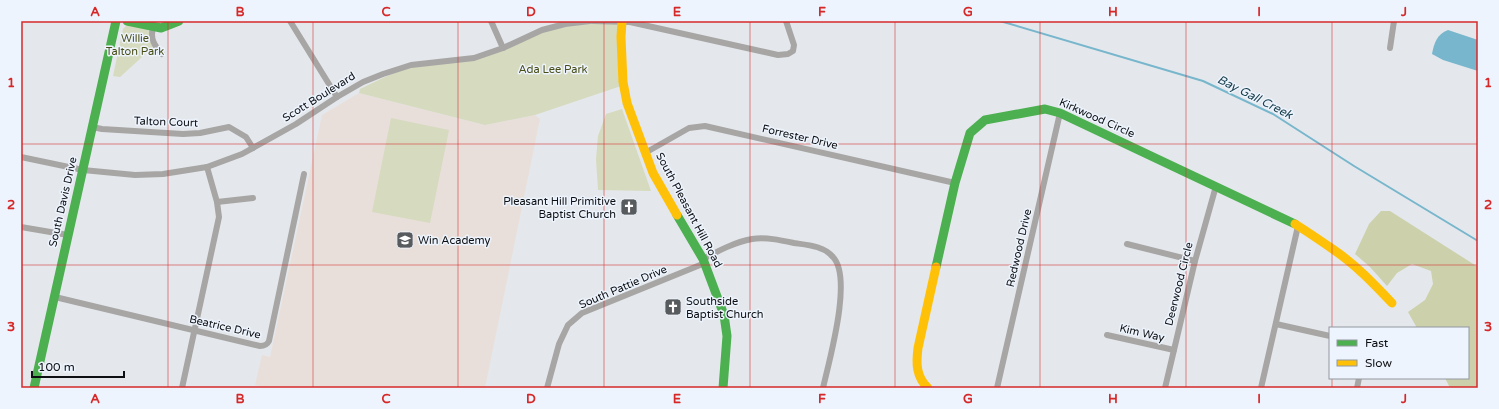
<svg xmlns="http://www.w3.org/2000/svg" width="1499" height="409" font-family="'Varela Round',sans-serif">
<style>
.education{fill:#e9dfda}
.green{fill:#d6dabe}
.forest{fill:#ccd1ac}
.water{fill:#77b6cc}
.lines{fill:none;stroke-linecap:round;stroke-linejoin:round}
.stream{stroke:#77b6cc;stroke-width:2}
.street{stroke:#a7a6a5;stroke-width:6}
.fast{stroke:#4caf50;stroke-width:9}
.slow{stroke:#ffc107;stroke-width:9}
.grid{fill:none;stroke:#d62828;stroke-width:1;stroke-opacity:0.55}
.labels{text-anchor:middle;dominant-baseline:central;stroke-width:3;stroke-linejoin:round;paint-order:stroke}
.park-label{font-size:11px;fill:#494d17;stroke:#edf4fd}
.street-label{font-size:11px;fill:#0d0f12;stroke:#edf4fd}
.poi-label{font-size:11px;fill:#0d0f12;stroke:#edf4fd;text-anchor:start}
.water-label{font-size:12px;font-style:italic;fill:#173e4c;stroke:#edf4fd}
.neatline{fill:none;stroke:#d62828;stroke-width:1.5}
.grid-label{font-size:13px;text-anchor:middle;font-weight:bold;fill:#d62828}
</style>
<rect width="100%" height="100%" fill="#e4e8ec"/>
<!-- education -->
<path class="education" d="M 359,93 L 485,125 L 535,115 L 540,119 L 485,388 L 267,388 L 255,385 L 262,355 L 270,357 L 322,115 Z"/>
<!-- green -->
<g class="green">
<path d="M 591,22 L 620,23 L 621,86 L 535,115 L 485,125 L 359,93 L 360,89 L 387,76 L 411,66 L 474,59 L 542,31 Z"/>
<path d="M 127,25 L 148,29 L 149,32 L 149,39 L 153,47 L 120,77 L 113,76 L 123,29 Z"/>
<path d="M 622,109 L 651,191 L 598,190 L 596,159 L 598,136 L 606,114 Z"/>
<path d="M 391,118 L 449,130 L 430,223 L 372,212 Z"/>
</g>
<!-- forest -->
<path class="forest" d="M 1381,211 L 1390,211 L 1478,267 L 1478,388 L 1450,388 L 1445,378 L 1468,378 L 1468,328 L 1417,328 L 1408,312 L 1425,300 L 1433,284 L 1431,271 L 1412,264 L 1397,273 L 1387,286 L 1370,267 L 1355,254 L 1369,224 Z"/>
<!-- water -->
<path class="water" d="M 1448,30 L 1478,40 L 1478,71 L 1443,60 L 1432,54 C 1434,43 1437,34 1448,30 Z"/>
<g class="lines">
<!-- stream -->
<path class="stream" d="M 1000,21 L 1203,81 L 1273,114 L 1354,166 L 1478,241"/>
<!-- street -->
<g class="street">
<path d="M 290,21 L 337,97"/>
<path d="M 491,21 L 503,48"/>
<path d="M 593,21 L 630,22 L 778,55 L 788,54 L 793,51 L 794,45 L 786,21"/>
<path d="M 153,27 C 150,39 154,45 162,54"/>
<path d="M 1390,48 L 1394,21"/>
<path d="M 92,127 L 102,129 L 183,134 L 200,133 L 229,127 L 246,137 L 253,148"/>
<path d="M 645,153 L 689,128 L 705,126 L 955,183"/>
<path d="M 21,157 L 83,170 L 135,175 L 163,174 L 207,167 L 242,154 L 296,124 L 337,97 L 363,82 L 383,74 L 411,65 L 474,58 L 503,48 L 542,30 L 565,24 L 590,21"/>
<path d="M 217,202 L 253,198"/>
<path d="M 21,227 L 68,235"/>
<path d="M 1127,244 L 1195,261"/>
<path d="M 703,259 C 718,251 735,242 752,239 C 766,237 780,240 794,243 C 808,245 824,246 833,257 C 853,278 829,361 823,388"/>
<path d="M 55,297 L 260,346 C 265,346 267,345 269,341 L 304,174"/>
<path d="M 1276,324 L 1330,336"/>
<path d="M 1107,335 L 1174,350"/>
<path d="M 182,388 L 219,217 L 217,202 L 207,167"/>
<path d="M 547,388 L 559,344 L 568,325 L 582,313 L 705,263"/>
<path d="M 997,388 L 1060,113"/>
<path d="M 1165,388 L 1195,261 L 1216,186"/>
<path d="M 1261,388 L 1298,226"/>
<path d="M 1357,388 L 1359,378"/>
</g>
<!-- fast -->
<g class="fast">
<path d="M 127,21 L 161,28 L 179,21"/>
<path d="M 677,215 L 703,259 L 724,315 L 727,336 L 723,388"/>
<path d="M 936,267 L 955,183 L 970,133 L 985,120 L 1045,109 L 1060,113 L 1295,224"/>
<path d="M 34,388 L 116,21"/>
</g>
<!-- slow -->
<g class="slow">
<path d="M 622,21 L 621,37 L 623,82 L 627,103 L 653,173 L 677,215"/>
<path d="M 1295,224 C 1308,232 1321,241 1334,250 C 1356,265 1374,284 1392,303"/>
<path d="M 928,388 C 916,377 916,363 918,348 L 936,267"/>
</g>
</g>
<!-- grid -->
<path class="grid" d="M 168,21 L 168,388M 313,21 L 313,388M 458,21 L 458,388M 604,21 L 604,388M 750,21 L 750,388M 895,21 L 895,388M 1040,21 L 1040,388M 1186,21 L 1186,388M 1332,21 L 1332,328M 21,144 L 1478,144M 21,265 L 1478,265M 1332,378 L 1332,388"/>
<!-- icons -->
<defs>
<g id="church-square" transform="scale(0.9)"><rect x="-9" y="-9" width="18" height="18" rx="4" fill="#585b5e" stroke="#edf4fd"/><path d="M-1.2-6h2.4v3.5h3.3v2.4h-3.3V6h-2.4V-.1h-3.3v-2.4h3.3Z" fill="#fff"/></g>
<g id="school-square" transform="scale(0.9)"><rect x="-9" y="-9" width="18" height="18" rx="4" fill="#585b5e" stroke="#edf4fd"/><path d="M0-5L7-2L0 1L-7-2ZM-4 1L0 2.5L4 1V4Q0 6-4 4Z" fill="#fff"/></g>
</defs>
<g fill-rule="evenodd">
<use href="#church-square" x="629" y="207"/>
<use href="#school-square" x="405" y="240"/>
<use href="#church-square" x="673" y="307"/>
</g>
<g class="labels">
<!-- park labels -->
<g class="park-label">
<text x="135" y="38">Willie<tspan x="135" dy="13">Talton Park</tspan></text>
<text x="553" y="69">Ada Lee Park</text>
</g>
<!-- street labels -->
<g class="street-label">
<text transform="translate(319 97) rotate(-32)">Scott Boulevard</text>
<text transform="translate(1097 118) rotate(24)">Kirkwood Circle</text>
<text transform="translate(166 122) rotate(2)">Talton Court</text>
<text transform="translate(800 137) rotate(13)">Forrester Drive</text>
<text transform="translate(63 202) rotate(-77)">South Davis Drive</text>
<text transform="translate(689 210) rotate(62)">South Pleasant Hill Road</text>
<text transform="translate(1019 248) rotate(-77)">Redwood Drive</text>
<text transform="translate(1179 284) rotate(-76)">Deerwood Circle</text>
<text transform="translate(623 287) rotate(-23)">South Pattie Drive</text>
<text transform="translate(225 327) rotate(13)">Beatrice Drive</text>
<text transform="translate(1142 333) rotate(13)">Kim Way</text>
</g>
<!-- poi labels -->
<g class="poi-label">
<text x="616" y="201" text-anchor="end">Pleasant Hill Primitive<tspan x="616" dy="13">Baptist Church</tspan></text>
<text x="418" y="240">Win Academy</text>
<text x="686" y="301">Southside<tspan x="686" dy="13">Baptist Church</tspan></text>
</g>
<!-- water labels -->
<g class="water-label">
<text transform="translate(1255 97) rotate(27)">Bay Gall Creek</text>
</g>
</g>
<!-- border -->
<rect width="1499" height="409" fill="none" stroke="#edf4fd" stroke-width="44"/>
<!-- legend -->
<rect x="1329" y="327" width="140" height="52" fill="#edf4fd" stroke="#93989f"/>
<rect x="1337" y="340" width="20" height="6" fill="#4caf50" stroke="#93989f"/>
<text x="1365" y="347" font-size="12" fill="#0d0f12">Fast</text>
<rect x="1337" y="360" width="20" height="6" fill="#ffc107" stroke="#93989f"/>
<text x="1365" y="367" font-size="12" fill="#0d0f12">Slow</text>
<!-- scale -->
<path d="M32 371v6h92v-6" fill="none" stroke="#0d0f12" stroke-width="2"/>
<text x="38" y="371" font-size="12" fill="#0d0f12" stroke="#edf4fd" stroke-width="3" paint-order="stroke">100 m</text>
<rect x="22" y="22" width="1455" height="365" class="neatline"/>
<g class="grid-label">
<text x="95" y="16">A</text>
<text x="240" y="16">B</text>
<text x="386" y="16">C</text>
<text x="531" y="16">D</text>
<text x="677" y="16">E</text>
<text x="822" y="16">F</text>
<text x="968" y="16">G</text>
<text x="1113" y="16">H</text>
<text x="1259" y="16">I</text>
<text x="1404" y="16">J</text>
<text x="11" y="87">1</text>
<text x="1488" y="87">1</text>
<text x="11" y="209">2</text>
<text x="1488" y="209">2</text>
<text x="11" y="331">3</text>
<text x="1488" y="331">3</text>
<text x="95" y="403">A</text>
<text x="240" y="403">B</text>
<text x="386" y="403">C</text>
<text x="531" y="403">D</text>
<text x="677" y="403">E</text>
<text x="822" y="403">F</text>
<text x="968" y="403">G</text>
<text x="1113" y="403">H</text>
<text x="1259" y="403">I</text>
<text x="1404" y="403">J</text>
</g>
</svg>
